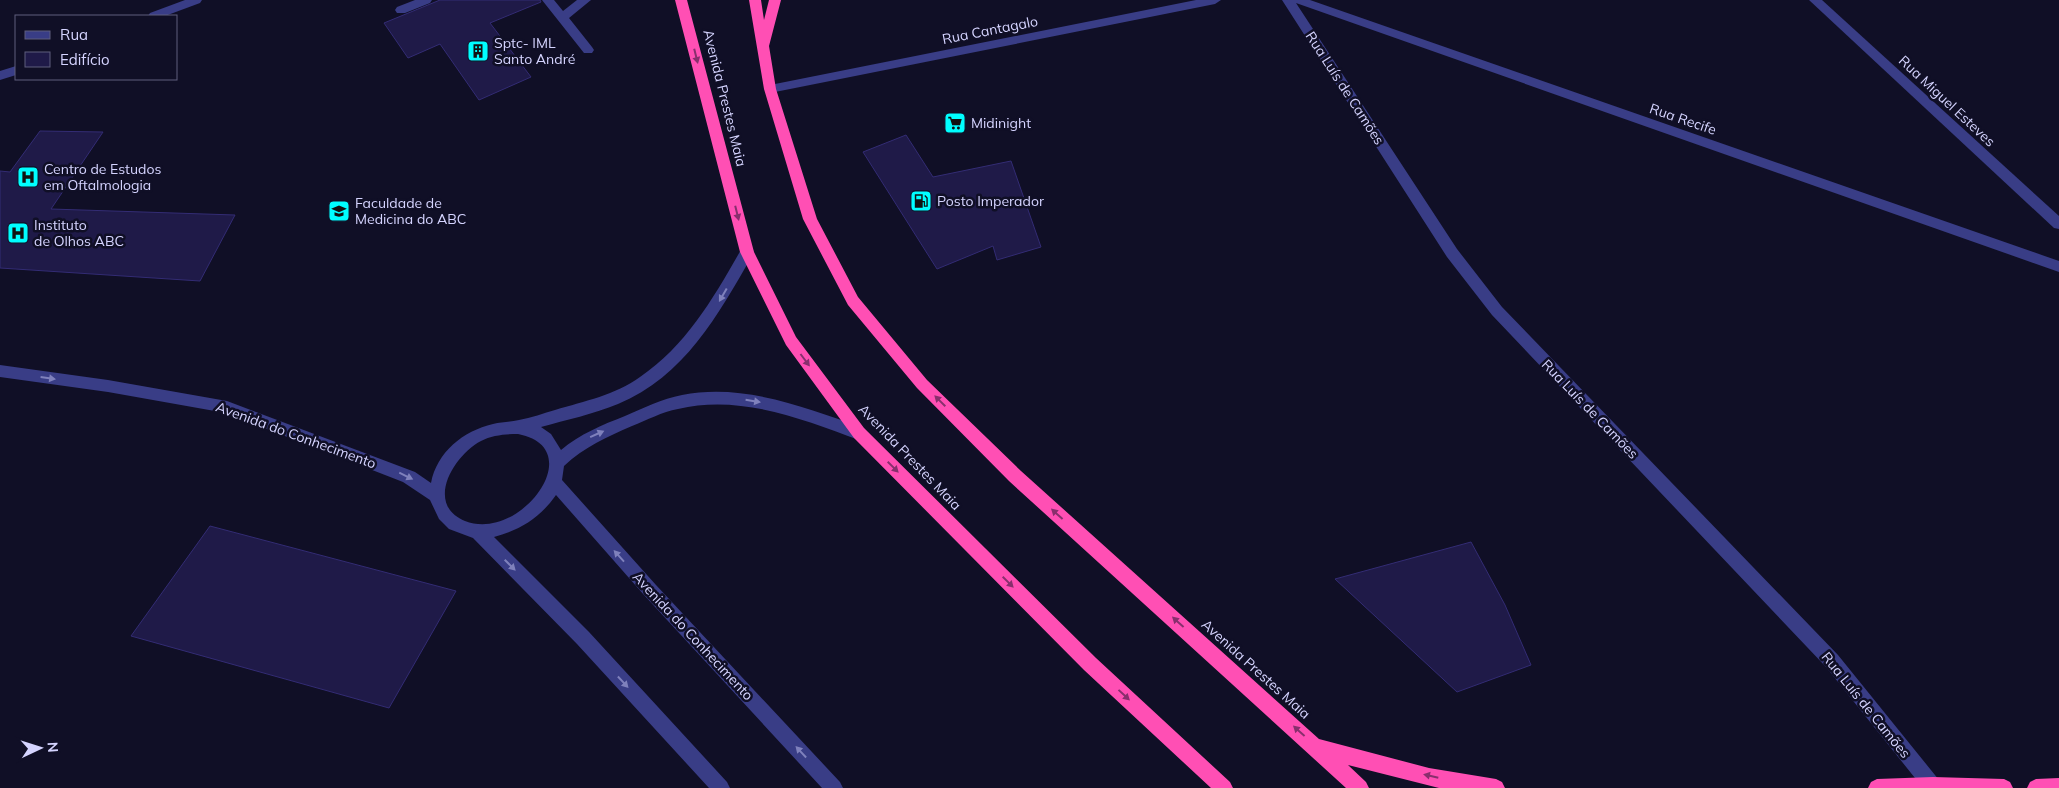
<svg xmlns="http://www.w3.org/2000/svg" width="2059" height="788" font-family="Mulish,sans-serif">
<style>
.building{fill:#1f1a48;stroke:#332c74}
.lines{fill:none;stroke-linecap:round;stroke-linejoin:round}
.minor{fill:#393d86;fill-rule:evenodd}
.highway{fill:#ff4fb4;fill-rule:evenodd}
.oneway{fill:#882f6d}
.oneway2{fill:#7f81bc}
.labels{text-anchor:middle;dominant-baseline:central;stroke-width:5;stroke-linejoin:round;paint-order:stroke}
.street-label{font-size:14px;fill:#d5d4ff;stroke:#100f26}
.poi-label{font-size:14px;fill:#d5d4ff;stroke:#100f26;text-anchor:start}
</style>
<rect width="100%" height="100%" fill="#100f26"/>
<!-- building -->
<g class="building">
<path d="M 440,0 L 540,0 L 541,2 L 490,23 L 531,77 L 479,100 L 440,44 L 408,58 L 384,23 Z"/>
<path d="M 40,131 L 103,132 L 51,209 L 235,215 L 200,281 L 0,268 L 0,171 L 10,172 Z"/>
<path d="M 906,135 L 933,177 L 1011,161 L 1041,247 L 997,260 L 993,246 L 937,269 L 863,152 Z"/>
<path d="M 210,526 L 456,591 L 389,708 L 131,636 Z"/>
<path d="M 1471,542 L 1505,605 L 1531,665 L 1457,692 L 1335,579 Z"/>
</g>
<g class="lines">
<!-- minor -->
<g class="minor">
<path d="M 185,0 L 202,0 L 200,3 L 165,16 L 148,16 L 150,13 Z"/>
<path d="M 415,0 L 432,0 L 430,3 L 405,13 L 397,13 L 395,10 L 397,7 Z"/>
<path d="M 542,0 L 554,0 L 563,11 L 577,0 L 591,0 L 569,18 L 592,47 L 594,50 L 592,53 L 584,53 Z"/>
<path d="M 1196,0 L 1221,0 L 1215,4 L 770,93 L 764,89 L 770,85 Z"/>
<path d="M 1282,0 L 1310,0 L 2059,261 L 2059,272 L 1296,3 L 1457,249 L 1502,307 L 1838,655 L 1939,780 L 1941,788 L 1923,788 L 1826,667 L 1492,315 L 1447,257 Z"/>
<path d="M 1809,0 L 1822,0 L 2059,216 L 2059,229 L 2054,228 Z"/>
<path d="M 16,66 L 16,75 L 0,80 L 0,71 Z"/>
<path d="M 747,247 L 752,248 L 754,252 L 752,256 C 718,315 684,377 618,404 C 594,414 566,420 541,427 L 551,434 L 561,450 C 580,434 602,425 625,416 C 643,408 662,399 682,395 C 745,383 806,408 864,428 L 867,433 L 864,438 L 859,440 C 802,419 740,394 678,409 C 662,412 647,420 632,426 C 607,437 584,447 564,466 L 562,480 L 656,585 L 840,782 L 843,788 L 822,788 L 644,595 L 556,495 C 540,518 520,530 494,537 L 589,632 L 727,782 L 730,788 L 709,788 L 577,644 L 473,538 L 449,529 L 439,519 L 430,500 L 403,482 L 226,413 L 108,392 L 0,377 L 0,365 L 108,380 L 227,401 L 415,472 L 431,483 C 437,452 463,431 493,424 C 502,422 511,422 519,420 C 531,418 544,413 555,410 C 585,401 615,395 640,377 C 687,345 714,297 742,248 ZM 518,434 C 591,448 520,543 465,521 C 424,504 454,455 481,441 C 492,435 506,434 518,434 Z"/>
</g>
<!-- highway -->
<g class="highway">
<path d="M 675,0 L 687,0 L 754,252 L 796,337 L 864,428 L 1096,658 L 1230,782 L 1233,788 L 1211,788 L 1084,670 L 854,438 L 786,345 L 740,252 Z"/>
<path d="M 749,0 L 761,0 L 764,20 L 769,0 L 781,0 L 769,46 L 776,89 L 817,219 L 858,297 L 927,380 L 1021,471 L 1319,739 L 1429,768 L 1496,779 L 1502,782 L 1505,788 L 1439,788 L 1348,765 L 1366,782 L 1369,788 L 1346,788 L 1009,481 L 917,388 L 848,305 L 803,219 L 764,89 Z"/>
<path d="M 1933,777 L 2004,779 L 2010,782 L 2013,788 L 1868,788 L 1871,782 L 1877,779 Z"/>
<path d="M 2059,778 L 2059,788 L 2027,788 L 2030,782 L 2036,779 Z"/>
</g>
</g>
<!-- one-way arrows -->
<defs><path id="oneway-solid" d="M-6-.8H1V-3.2L6.5 0L1 3.2V.8H-6Z" transform="scale(1.25)"/></defs>
<g class="oneway">
<use href="#oneway-solid" transform="translate(696 56) rotate(76)"/>
<use href="#oneway-solid" transform="translate(737 213) rotate(76)"/>
<use href="#oneway-solid" transform="translate(805 360) rotate(53)"/>
<use href="#oneway-solid" transform="translate(940 401) rotate(-135)"/>
<use href="#oneway-solid" transform="translate(893 467) rotate(45)"/>
<use href="#oneway-solid" transform="translate(1057 514) rotate(-138)"/>
<use href="#oneway-solid" transform="translate(1008 582) rotate(45)"/>
<use href="#oneway-solid" transform="translate(1178 622) rotate(-138)"/>
<use href="#oneway-solid" transform="translate(1124 695) rotate(43)"/>
<use href="#oneway-solid" transform="translate(1299 731) rotate(-138)"/>
<use href="#oneway-solid" transform="translate(1431 776) rotate(-167)"/>
</g>
<g class="oneway2">
<use href="#oneway-solid" transform="translate(723 295) rotate(120)"/>
<use href="#oneway-solid" transform="translate(48 378) rotate(8)"/>
<use href="#oneway-solid" transform="translate(753 401) rotate(9)"/>
<use href="#oneway-solid" transform="translate(597 434) rotate(-24)"/>
<use href="#oneway-solid" transform="translate(406 476) rotate(26)"/>
<use href="#oneway-solid" transform="translate(619 556) rotate(-132)"/>
<use href="#oneway-solid" transform="translate(510 565) rotate(45)"/>
<use href="#oneway-solid" transform="translate(623 682) rotate(47)"/>
<use href="#oneway-solid" transform="translate(801 752) rotate(-133)"/>
</g>
<!-- icons -->
<defs>
<g id="building-square" transform="scale(1.125)"><rect x="-9" y="-9" width="18" height="18" rx="4" fill="#00feff" stroke="#100f26"/><path d="M-4-6H4V6H1V3H-1V6H-4ZM-2.5-4.3h1.7v1.8h-1.7ZM.8-4.3h1.7v1.8H.8ZM-2.5-1h1.7V.8h-1.7ZM.8-1h1.7V.8H.8Z" fill="#111"/></g>
<g id="supermarket-square" transform="scale(1.125)"><rect x="-9" y="-9" width="18" height="18" rx="4" fill="#00feff" stroke="#100f26"/><path d="M-6-5.5h2.5l.6 2H6L4.5 2H-2.5L-4.4-4H-6ZM-1.5 3.2a1.3 1.3 0 1 0 .1 0ZM3 3.2a1.3 1.3 0 1 0 .1 0Z" fill="#111"/></g>
<g id="hospital-square" transform="scale(1.125)"><rect x="-9" y="-9" width="18" height="18" rx="4" fill="#00feff" stroke="#100f26"/><path d="M-5-5h3v3.5h4V-5h3V5h-3V1.5h-4V5h-3Z" fill="#111"/></g>
<g id="fuel-square" transform="scale(1.125)"><rect x="-9" y="-9" width="18" height="18" rx="4" fill="#00feff" stroke="#100f26"/><path d="M-5.5-6h7V0h2V4h1.3V-2.5L3-4.5l.8-.8L6-3V5H2.5V1h-1V6h-7ZM-4.2-4.7v3.2H.2V-4.7Z" fill="#111"/></g>
<g id="university-square" transform="scale(1.125)"><rect x="-9" y="-9" width="18" height="18" rx="4" fill="#00feff" stroke="#100f26"/><path d="M0-5L7-2L0 1L-7-2ZM-4 1L0 2.5L4 1V4Q0 6-4 4Z" fill="#111"/></g>
</defs>
<g fill-rule="evenodd">
<use href="#building-square" x="478" y="51"/>
<use href="#supermarket-square" x="955" y="123"/>
<use href="#hospital-square" x="28" y="177"/>
<use href="#fuel-square" x="921" y="201"/>
<use href="#university-square" x="339" y="211"/>
<use href="#hospital-square" x="18" y="233"/>
</g>
<g class="labels">
<!-- street labels -->
<g class="street-label">
<text transform="translate(990 30) rotate(-11)">Rua Cantagalo</text>
<text transform="translate(1345 88) rotate(57)">Rua Luís de Camões</text>
<text transform="translate(725 98) rotate(76)">Avenida Prestes Maia</text>
<text transform="translate(1947 101) rotate(43)">Rua Miguel Esteves</text>
<text transform="translate(1683 119) rotate(19)">Rua Recife</text>
<text transform="translate(1590 409) rotate(46)">Rua Luís de Camões</text>
<text transform="translate(296 435) rotate(20)">Avenida do Conhecimento</text>
<text transform="translate(910 457) rotate(46)">Avenida Prestes Maia</text>
<text transform="translate(693 636) rotate(47)">Avenida do Conhecimento</text>
<text transform="translate(1256 669) rotate(42)">Avenida Prestes Maia</text>
<text transform="translate(1866 705) rotate(51)">Rua Luís de Camões</text>
</g>
<!-- poi labels -->
<g class="poi-label">
<text x="494" y="43">Sptc- IML<tspan x="494" dy="16">Santo André</tspan></text>
<text x="971" y="123">Midinight</text>
<text x="44" y="169">Centro de Estudos<tspan x="44" dy="16">em Oftalmologia</tspan></text>
<text x="937" y="201">Posto Imperador</text>
<text x="355" y="203">Faculdade de<tspan x="355" dy="16">Medicina do ABC</tspan></text>
<text x="34" y="225">Instituto<tspan x="34" dy="16">de Olhos ABC</tspan></text>
</g>
</g>
<!-- legend -->
<rect x="15" y="15" width="162" height="65" fill="#100f26" stroke="#5f5e7d"/>
<rect x="25" y="31" width="25" height="8" fill="#393d86" stroke="#5f5e7d"/>
<text x="60" y="40" font-size="15" fill="#d5d4ff">Rua</text>
<rect x="25" y="52" width="25" height="15" fill="#1f1a48" stroke="#5f5e7d"/>
<text x="60" y="65" font-size="15" fill="#d5d4ff">Edifício</text>
<!-- north arrow -->
<g transform="translate(40 748) rotate(86)" stroke="#100f26" stroke-width="4" paint-order="stroke">
<path d="M0-4L9 19L0 12L-9 19Z" fill="#d5d4ff"/>
<text y="-8" font-size="14" font-weight="bold" text-anchor="middle" fill="#d5d4ff">N</text>
</g>
</svg>
